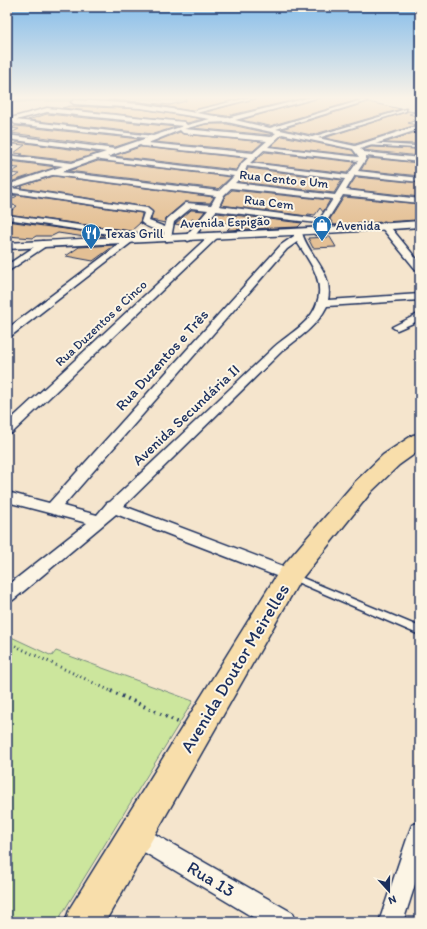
<svg xmlns="http://www.w3.org/2000/svg" width="427" height="929" font-family="Itim,sans-serif">
<style>
.green{fill:#cce69d;stroke:#748a7e}
.lines{fill:none;stroke-linecap:round;stroke-linejoin:round}
.stream{stroke:#608bb4;stroke-width:2}
.building{fill:#e4c095;stroke:#1b2f5e}
.service-casing{stroke:#1b2f5e;stroke-width:3}
.minor-casing{stroke:#1b2f5e;stroke-width:3}
.tertiary-casing{stroke:#1b2f5e;stroke-width:3}
.primary-casing{stroke:#1b2f5e;stroke-width:3}
.path-far1{stroke:#1b2f5e;stroke-width:3;stroke-dasharray:1 3.5;stroke-linecap:butt}
.path{stroke:#1b2f5e;stroke-width:4;stroke-dasharray:1.5 4.5;stroke-linecap:butt}
.service{fill:#fcf5e5;fill-rule:evenodd}
.minor{fill:#fcf5e5;fill-rule:evenodd}
.tertiary{fill:#fcf5e5;fill-rule:evenodd}
.primary{fill:#f8deab;fill-rule:evenodd}
.labels{text-anchor:middle;dominant-baseline:central;stroke-width:4;stroke-linejoin:round;paint-order:stroke}
.far-street-label{font-size:13px;fill:#1b2f5e;stroke:#fcf5e5}
.far-poi-label{font-size:13px;fill:#1b2f5e;stroke:#fcf5e5;text-anchor:start}
.street-label{font-size:15px;fill:#1b2f5e;stroke:#fcf5e5}
.near-street-label{font-size:18px;fill:#1b2f5e;stroke:#fcf5e5}
</style>
<rect width="100%" height="100%" fill="#f5e5cd"/>
<filter id="ink" filterUnits="userSpaceOnUse"><feTurbulence type="fractalNoise" baseFrequency=".025" numOctaves="2"/><feDisplacementMap in="SourceGraphic" scale="8" xChannelSelector="R" yChannelSelector="G"/><feConvolveMatrix kernelMatrix="1 2 1 2 8 2 1 2 1" color-interpolation-filters="sRGB"/></filter>
<g filter="url(#ink)">
<!-- green -->
<g class="green">
<path d="M 7,97 L 205,97 L 179,101 L 109,98 L 82,101 L 37,101 L 7,103 Z"/>
<path d="M 7,635 L 52,656 L 56,651 L 193,701 L 57,922 L 7,922 Z"/>
</g>
<g class="lines">
<!-- stream -->
<path class="stream" d="M 7,101 L 110,97"/>
</g>
<!-- building -->
<g class="building">
<path d="M 187,97 L 246,97 L 192,111 L 141,102 L 107,100 L 109,99 L 170,105 L 186,101 Z"/>
<path d="M 260,97 L 307,97 L 227,116 L 203,113 Z"/>
<path d="M 321,97 L 346,97 L 358,100 L 270,126 L 241,120 Z"/>
<path d="M 368,102 L 401,109 L 312,135 L 282,129 Z"/>
<path d="M 70,106 L 141,109 L 203,119 L 187,123 L 184,121 L 62,108 Z"/>
<path d="M 408,111 L 415,112 L 409,114 L 420,117 L 412,119 L 414,121 L 408,123 L 416,125 L 355,144 L 324,138 Z"/>
<path d="M 47,114 L 176,127 L 153,134 L 28,120 Z"/>
<path d="M 206,124 L 227,124 L 273,134 L 271,135 L 192,128 Z"/>
<path d="M 16,126 L 140,139 L 115,147 L 11,133 L 19,129 L 11,128 Z"/>
<path d="M 419,131 L 420,144 L 384,143 Z"/>
<path d="M 180,132 L 183,134 L 263,142 L 253,151 L 154,142 Z"/>
<path d="M 282,136 L 352,150 L 356,155 L 271,146 Z"/>
<path d="M 18,142 L 99,153 L 72,161 L 20,155 L 23,154 L 14,153 L 25,145 L 14,144 Z"/>
<path d="M 140,147 L 142,147 L 245,158 L 236,170 L 113,156 Z"/>
<path d="M 371,147 L 420,149 L 420,156 L 363,150 Z"/>
<path d="M 265,152 L 355,162 L 347,173 L 253,162 Z"/>
<path d="M 368,158 L 420,163 L 420,176 L 361,170 Z"/>
<path d="M 10,161 L 56,167 L 7,183 L 7,181 L 20,174 L 10,173 L 19,168 L 7,167 L 7,162 Z"/>
<path d="M 98,161 L 101,161 L 231,177 L 218,189 L 68,171 Z"/>
<path d="M 248,168 L 342,180 L 334,193 L 238,182 L 245,175 Z"/>
<path d="M 54,176 L 214,197 L 210,203 L 185,202 L 166,218 L 165,223 L 151,220 L 153,212 L 147,207 L 21,188 L 23,187 L 21,186 Z"/>
<path d="M 356,177 L 420,183 L 420,197 L 348,189 Z"/>
<path d="M 232,190 L 330,200 L 323,212 L 320,208 L 315,215 L 308,214 L 307,216 L 221,205 L 225,196 Z"/>
<path d="M 11,194 L 142,213 L 142,214 L 140,223 L 131,231 L 7,214 L 17,206 L 8,204 L 12,201 L 9,201 L 17,196 L 10,195 Z"/>
<path d="M 344,197 L 420,204 L 420,208 L 416,220 L 334,225 L 330,219 Z"/>
<path d="M 191,210 L 205,211 L 198,220 L 192,219 L 185,226 L 175,224 Z"/>
<path d="M 217,213 L 302,223 L 298,227 L 227,230 L 233,224 L 209,221 Z"/>
<path d="M 7,221 L 102,234 L 104,236 L 85,237 L 58,233 L 52,236 L 36,236 L 33,238 L 7,236 Z"/>
<path d="M 330,237 L 336,247 L 313,248 L 308,238 Z"/>
<path d="M 115,245 L 93,261 L 66,256 L 79,247 Z"/>
</g>
<g class="lines">
<!-- service casing -->
<g class="service-casing">
<g id="service">
<path d="M 367,143 L 415,146 L 420,145 L 420,147 L 415,148 L 366,145 Z"/>
<path d="M 293,574 L 420,627 L 420,635 L 290,579 L 289,577 L 290,575 Z"/>
</g>
</g>
<!-- minor casing -->
<g class="minor-casing">
<g id="minor">
<path d="M 251,97 L 259,97 L 196,113 L 193,111 Z"/>
<path d="M 312,97 L 320,97 L 235,120 L 270,128 L 362,100 L 367,101 L 276,129 L 312,137 L 406,109 L 406,111 L 318,138 L 355,146 L 420,125 L 420,129 L 360,149 L 364,152 L 420,158 L 420,162 L 366,156 L 366,159 L 358,171 L 420,178 L 420,182 L 355,175 L 346,190 L 420,199 L 420,203 L 343,195 L 320,232 L 316,235 L 312,232 L 317,223 L 216,211 L 191,240 L 188,241 L 184,238 L 208,210 L 191,208 L 174,222 L 171,238 L 167,241 L 163,238 L 164,232 C 155,229 147,228 141,222 L 144,213 L 142,212 L 7,192 L 7,185 L 63,166 L 7,159 L 7,155 L 72,163 L 106,152 L 7,139 L 7,135 L 115,149 L 147,138 L 15,124 L 12,121 L 7,123 L 7,119 L 47,108 L 184,122 L 187,125 L 210,119 L 141,108 L 74,104 L 71,102 L 74,100 L 141,104 L 227,118 ZM 47,112 L 183,126 L 153,136 L 16,120 ZM 227,122 L 276,133 L 271,137 L 184,129 L 206,123 ZM 180,130 L 183,133 L 267,141 L 253,153 L 148,143 ZM 282,134 L 353,149 L 359,157 L 268,147 ZM 140,145 L 142,146 L 249,157 L 242,163 L 237,172 L 107,157 ZM 264,150 L 358,161 L 348,175 L 250,163 ZM 98,159 L 101,160 L 234,176 L 219,191 L 61,172 ZM 247,166 L 345,179 L 335,195 L 235,183 L 244,174 ZM 52,175 L 54,175 L 216,196 L 211,205 L 186,203 L 167,219 L 165,227 L 149,221 L 152,212 L 147,208 L 11,188 ZM 231,188 L 333,199 L 320,219 L 219,206 L 224,195 Z"/>
<path d="M 7,215 L 150,235 L 154,238 L 150,241 L 131,238 L 133,240 L 132,242 L 11,336 L 7,337 L 7,329 L 129,237 L 7,219 Z"/>
<path d="M 384,222 L 387,223 L 420,263 L 420,272 L 417,271 L 381,227 L 380,225 Z"/>
<path d="M 298,230 L 302,233 C 309,257 334,272 328,300 L 420,294 L 420,300 L 327,306 C 317,326 299,338 282,351 L 124,506 L 296,571 L 298,575 L 296,579 L 290,581 L 284,579 L 116,514 L 13,600 L 7,602 L 7,586 L 87,523 L 7,502 L 7,492 L 49,503 L 281,245 L 294,236 L 294,233 ZM 297,242 C 309,261 325,280 317,303 C 310,325 286,335 271,350 C 217,401 164,452 110,502 L 107,503 L 97,515 L 63,506 L 287,249 Z"/>
<path d="M 214,233 L 218,236 L 217,238 L 12,433 L 7,434 L 7,423 L 211,234 Z"/>
<path d="M 43,241 L 47,244 L 46,246 L 7,272 L 7,265 Z"/>
<path d="M 420,313 L 420,320 L 397,330 L 392,327 Z"/>
<path d="M 420,822 L 420,869 L 403,922 L 379,922 L 409,833 L 412,825 Z"/>
<path d="M 137,824 L 293,913 L 296,922 L 261,922 L 129,843 L 126,835 L 129,827 Z"/>
</g>
</g>
<!-- tertiary casing -->
<g class="tertiary-casing">
<path id="tertiary" d="M 420,221 L 420,227 C 282,237 145,241 7,249 L 7,243 C 145,235 282,231 420,221 Z"/>
</g>
<!-- primary casing -->
<g class="primary-casing">
<path id="primary" d="M 420,434 L 420,450 L 399,465 L 372,491 L 299,582 L 105,922 L 65,922 L 70,908 L 281,568 L 356,481 L 383,455 L 413,435 Z"/>
</g>
<!-- path-far1 -->
<path class="path-far1" d="M 7,642 L 113,692"/>
<!-- path -->
<path class="path" d="M 111,691 L 178,722"/>
<!-- service -->
<use href="#service" class="service"/>
<!-- minor -->
<use href="#minor" class="minor"/>
<!-- tertiary -->
<use href="#tertiary" class="tertiary"/>
<!-- primary -->
<use href="#primary" class="primary"/>
</g>
</g>
<!-- sky -->
<linearGradient id="sky" x2="0" y2="1"><stop stop-color="#84bcea"/><stop offset="0.43" stop-color="#faf3e8"/><stop offset="1" stop-color="#faf3e8" stop-opacity="0"/></linearGradient>
<rect width="427" height="227" fill="url(#sky)"/>
<!-- icons -->
<defs>
<g id="shop-pin" transform="scale(1)"><path d="M0 17L-7.5 6A9.5 9.5 0 1 1 7.5 6Z" fill="#1f6fb2" stroke="#fcf5e5"/><path d="M-5-2.5h2.3a2.7 3.5 0 0 1 5.4 0H5L5.5 6h-11ZM-1.5-2.5h3a1.5 2.3 0 0 0-3 0Z" fill="#fff"/></g>
<g id="restaurant-pin" transform="scale(1)"><path d="M0 17L-7.5 6A9.5 9.5 0 1 1 7.5 6Z" fill="#1f6fb2" stroke="#fcf5e5"/><path d="M-5-6h1v4h1v-4h1v4h1v-4h1v5L-1.5 .5V6h-2V.5L-5-1ZM5-6V6H3V1.5H1.5Q1.5-4 5-6Z" fill="#fff"/></g>
</defs>
<g fill-rule="evenodd">
<use href="#shop-pin" x="322" y="225"/>
<use href="#restaurant-pin" x="91" y="233"/>
</g>
<g class="labels">
<!-- far-street labels -->
<g class="far-street-label">
<text transform="translate(284 179) rotate(6)">Rua Cento e Um</text>
<text transform="translate(269 202) rotate(7)">Rua Cem</text>
<text transform="translate(225 222) rotate(-2)">Avenida Espigão</text>
<text transform="translate(101 323) rotate(-43)">Rua Duzentos e Cinco</text>
</g>
<!-- far-poi labels -->
<g class="far-poi-label">
<text x="336" y="225">Avenida</text>
<text x="105" y="233">Texas Grill</text>
</g>
<!-- street labels -->
<g class="street-label">
<text transform="translate(162 360) rotate(-48)">Rua Duzentos e Três</text>
<text transform="translate(186 415) rotate(-43)">Avenida Secundária II</text>
</g>
<!-- near-street labels -->
<g class="near-street-label">
<text transform="translate(235 668) rotate(-59)">Avenida Doutor Meirelles</text>
<text transform="translate(211 879) rotate(31)">Rua 13</text>
</g>
</g>
<!-- margin -->
<rect width="427" height="929" fill="none" stroke="#fcf5e5" stroke-width="24"/>
<rect x="12" y="12" width="403" height="905" fill="none" stroke="#1b2f5e" stroke-width="1.5" filter="url(#ink)"/>
<!-- north arrow -->
<g transform="translate(389 891) rotate(159)" stroke="#fcf5e5" stroke-width="3" paint-order="stroke">
<path d="M0-3L7 15L0 10L-7 15Z" fill="#1b2f5e"/>
<text y="-6" font-size="11" font-weight="bold" text-anchor="middle" fill="#1b2f5e">N</text>
</g>
</svg>
